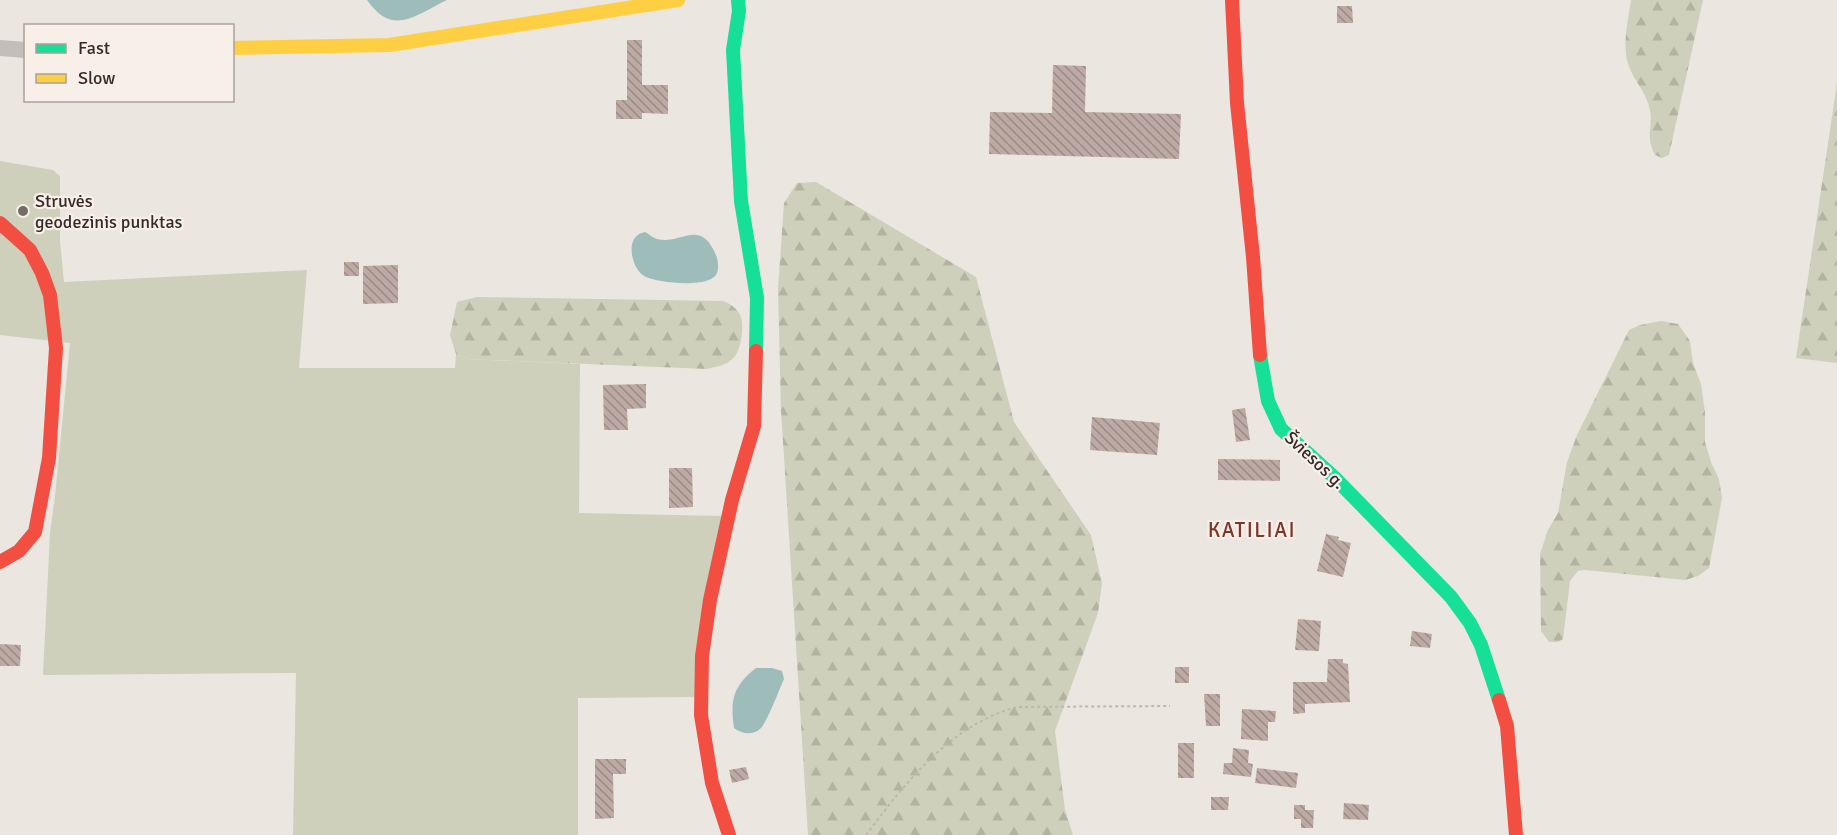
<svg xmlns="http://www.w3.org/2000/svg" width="1837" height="835" font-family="Signika,sans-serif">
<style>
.grass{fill:#ced0bb}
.forest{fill:url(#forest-firs)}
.water{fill:#9ebdba}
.building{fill:url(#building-back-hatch)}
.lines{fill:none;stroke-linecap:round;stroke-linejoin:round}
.path{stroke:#bdb6b2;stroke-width:2;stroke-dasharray:3 3;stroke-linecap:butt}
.street{stroke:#c4beba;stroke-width:16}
.fast{stroke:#16e098;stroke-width:14}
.slow{stroke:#ffcf43;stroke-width:14}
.jam{stroke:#f24e42;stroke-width:14}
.poi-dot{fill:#756c68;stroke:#f8efe8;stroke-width:2}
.labels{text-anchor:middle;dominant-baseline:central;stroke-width:4.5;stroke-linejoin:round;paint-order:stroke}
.poi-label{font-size:18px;fill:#352b28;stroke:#f8efe8;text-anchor:start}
.street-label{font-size:18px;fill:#352b28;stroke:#f8efe8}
.quarter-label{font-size:21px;letter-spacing:1.5px;fill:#7d3628;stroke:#f8efe8}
</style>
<defs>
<pattern id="forest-firs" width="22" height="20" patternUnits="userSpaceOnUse" patternTransform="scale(1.5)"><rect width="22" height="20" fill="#ced0bb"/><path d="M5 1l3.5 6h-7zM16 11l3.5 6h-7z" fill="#b2b3a1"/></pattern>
<pattern id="building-back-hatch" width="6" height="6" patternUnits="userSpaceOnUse" patternTransform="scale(1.5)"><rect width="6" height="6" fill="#beaaa4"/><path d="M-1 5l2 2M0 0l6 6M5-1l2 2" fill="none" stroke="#9b8b86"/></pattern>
</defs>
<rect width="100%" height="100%" fill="#ece6e0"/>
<!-- grass -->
<path class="grass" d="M 0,161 L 53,170 L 60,176 L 60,240 L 64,282 L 307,270 L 299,368 L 455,368 L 456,354 L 468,359 L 580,364 L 579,513 L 722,516 L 697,697 L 578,698 L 578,835 L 293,835 L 296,673 L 43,675 L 50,533 L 55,496 L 70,343 L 0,335 Z"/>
<!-- forest -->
<g class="forest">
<path d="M 1631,0 L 1703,0 L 1669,155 L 1662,158 L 1655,155 C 1645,136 1653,128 1650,110 C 1647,94 1636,83 1630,69 C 1621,48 1628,22 1631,0 Z"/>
<path d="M 1837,83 L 1837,363 L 1796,358 Z"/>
<path d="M 816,182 L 976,277 L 1014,422 L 1091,535 L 1102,583 L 1098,613 L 1055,731 L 1065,810 L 1073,835 L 808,835 L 781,410 L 778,289 L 784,203 L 797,183 Z"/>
<path d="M 477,297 L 723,301 C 743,309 744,321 741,340 C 739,349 737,356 730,361 C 724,366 714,367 707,369 L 468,359 L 456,354 L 450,335 L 457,302 Z"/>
<path d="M 1661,321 L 1678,324 L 1690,341 L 1693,363 L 1701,384 L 1705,412 L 1705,442 L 1711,462 L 1719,479 L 1722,498 L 1709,568 L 1698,576 L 1685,580 L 1585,570 L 1578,571 L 1570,581 L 1563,639 L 1558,642 L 1549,642 L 1541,631 L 1540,554 L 1548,530 L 1558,513 L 1567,462 L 1577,435 L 1629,330 L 1640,325 Z"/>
</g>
<!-- water -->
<g class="water">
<path d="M 367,0 L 447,0 C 414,16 393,37 367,0 Z"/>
<path d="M 645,232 C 649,234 653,238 657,239 C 682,245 700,217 716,255 C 718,260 719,268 717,273 C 711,289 657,283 644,276 C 632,269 623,236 645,232 Z"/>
<path d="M 756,668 L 772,668 L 782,671 L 784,679 C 779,690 768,720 761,728 C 753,736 742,734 734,728 C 730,700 733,686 756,668 Z"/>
</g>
<!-- building -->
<g class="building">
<path d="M 1337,6 L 1352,6 L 1353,23 L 1337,23 Z"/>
<path d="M 627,40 L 642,40 L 642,85 L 668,85 L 668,114 L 642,113 L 642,119 L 616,119 L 616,100 L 627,100 Z"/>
<path d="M 1053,65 L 1086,66 L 1085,112 L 1181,114 L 1179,159 L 989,154 L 990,112 L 1052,113 Z"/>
<rect x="344" y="262" width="15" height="14"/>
<path d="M 398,265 L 398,303 L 363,304 L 363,266 Z"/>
<path d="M 646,384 L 646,408 L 627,409 L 628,430 L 604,430 L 603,385 Z"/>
<path d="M 1245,408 L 1250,440 L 1236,442 L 1232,410 Z"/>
<path d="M 1092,417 L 1160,423 L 1157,455 L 1090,450 Z"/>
<path d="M 1218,459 L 1280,460 L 1280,481 L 1218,480 Z"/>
<path d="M 669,468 L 692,468 L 693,507 L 669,508 Z"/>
<path d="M 1326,534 L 1339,537 L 1338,540 L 1351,543 L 1343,577 L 1317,571 Z"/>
<path d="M 1298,619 L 1321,621 L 1319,651 L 1295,650 Z"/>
<path d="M 1412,631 L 1432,634 L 1430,648 L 1410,646 Z"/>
<path d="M 0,644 L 21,645 L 20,666 L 0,666 Z"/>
<path d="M 1328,659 L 1343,659 L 1343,663 L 1348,664 L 1350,702 L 1305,704 L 1305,713 L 1293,714 L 1293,682 L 1327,682 Z"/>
<rect x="1175" y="667" width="14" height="16"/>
<path d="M 1204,694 L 1220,694 L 1220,726 L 1206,726 Z"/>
<path d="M 1242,709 L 1276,711 L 1275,722 L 1268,722 L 1268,741 L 1241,739 Z"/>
<rect x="1178" y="743" width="16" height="35"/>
<path d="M 1233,748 L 1249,750 L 1248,763 L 1253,764 L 1251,777 L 1223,774 L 1224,763 L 1232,763 Z"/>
<path d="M 595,759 L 626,759 L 626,774 L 613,774 L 614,818 L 595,819 Z"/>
<path d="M 746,767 L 749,779 L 732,783 L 729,770 Z"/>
<path d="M 1257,768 L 1298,773 L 1296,788 L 1255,783 Z"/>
<path d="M 1211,797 L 1229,797 L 1228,810 L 1211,810 Z"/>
<path d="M 1344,803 L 1369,805 L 1368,820 L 1343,819 Z"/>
<path d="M 1294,805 L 1305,805 L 1305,810 L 1314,810 L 1313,828 L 1301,828 L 1301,819 L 1294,819 Z"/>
</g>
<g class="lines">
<!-- path -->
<path class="path" d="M 866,835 C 906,782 950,725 1017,707 L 1170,706"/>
<!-- street -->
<path class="street" d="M 0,48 L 26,50"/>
<!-- fast -->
<g class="fast">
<path d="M 738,0 L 739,11 L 733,50 L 741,201 L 757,298 L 756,351"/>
<path d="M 1260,355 L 1268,401 L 1281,429 L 1335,478 L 1451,597 L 1470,623 L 1481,645 L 1499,700"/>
</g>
<!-- slow -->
<path class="slow" d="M 232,48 L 389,45 L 678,0"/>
<!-- jam -->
<g class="jam">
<path d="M 1232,0 L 1237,103 L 1253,257 L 1260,355"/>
<path d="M 0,223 L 30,250 L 42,273 L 50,295 L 56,348 L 49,458 L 35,532 L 19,551 L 0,562"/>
<path d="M 1499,700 L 1507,726 L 1516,835"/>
<path d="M 729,835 L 712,783 L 701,715 L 702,656 L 710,600 L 732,500 L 754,426 L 756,351"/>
</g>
</g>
<!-- markers -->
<circle class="poi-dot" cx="23" cy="211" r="6"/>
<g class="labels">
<!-- poi labels -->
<g class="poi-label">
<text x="35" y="201">Struvės<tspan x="35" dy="21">geodezinis punktas</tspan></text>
</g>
<!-- street labels -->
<g class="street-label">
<text transform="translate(1315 460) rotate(43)">Šviesos g.</text>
</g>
<!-- quarter labels -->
<g class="quarter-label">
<text x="1252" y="530">KATILIAI</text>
</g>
</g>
<!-- legend -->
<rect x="24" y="24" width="210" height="78" fill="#f8efe8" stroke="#aaa19b" stroke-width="1.5"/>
<rect x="36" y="44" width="30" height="9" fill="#16e098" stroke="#aaa19b" stroke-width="1.5"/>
<text x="78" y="54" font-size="18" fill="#352b28">Fast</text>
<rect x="36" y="74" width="30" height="9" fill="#ffcf43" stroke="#aaa19b" stroke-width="1.5"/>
<text x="78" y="84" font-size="18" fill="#352b28">Slow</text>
</svg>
